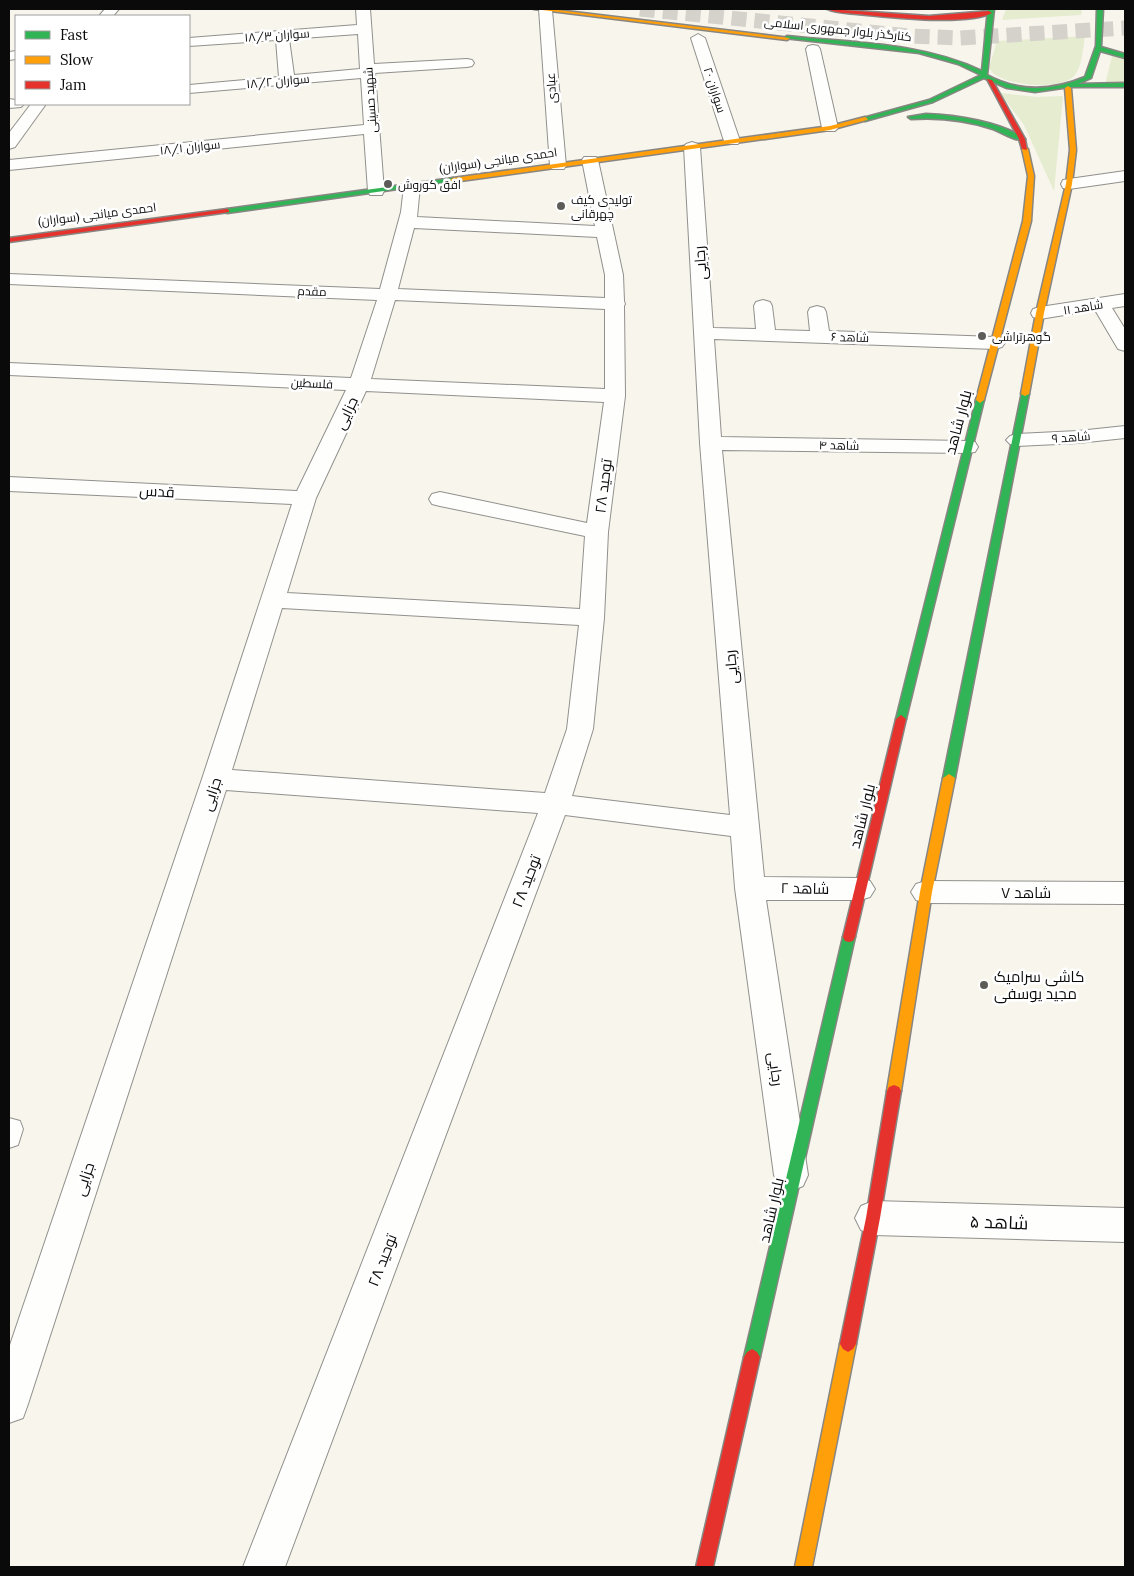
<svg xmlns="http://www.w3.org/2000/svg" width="1134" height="1576" font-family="Lora,Cairo,serif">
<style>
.green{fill:#e5eccf}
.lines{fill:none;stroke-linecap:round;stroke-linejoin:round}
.primary-tunnel{stroke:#d4d2cb;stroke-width:15;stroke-dasharray:15 8;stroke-linecap:butt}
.lane-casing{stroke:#91908c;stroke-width:2}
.street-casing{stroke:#91908c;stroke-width:2}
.fast-casing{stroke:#888683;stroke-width:3}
.slow-casing{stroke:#888683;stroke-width:3}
.jam-casing{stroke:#888683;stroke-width:3}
.lane{fill:#fefefc;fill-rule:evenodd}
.street{fill:#fefefc;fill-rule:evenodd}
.fast{fill:#30b455;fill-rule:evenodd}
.slow{fill:#ff9f0a;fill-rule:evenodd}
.jam{fill:#e5322d;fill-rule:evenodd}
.poi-dot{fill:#5d5c59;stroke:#fff;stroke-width:2}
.labels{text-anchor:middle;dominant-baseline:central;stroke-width:5;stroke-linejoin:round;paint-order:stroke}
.far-street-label{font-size:12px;fill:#0a0a0a;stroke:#fff}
.far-poi-label{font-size:12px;fill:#0a0a0a;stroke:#fff;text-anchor:start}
.street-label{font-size:15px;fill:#0a0a0a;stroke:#fff}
.poi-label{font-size:15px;fill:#0a0a0a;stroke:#fff;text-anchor:start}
.near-street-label{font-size:18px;fill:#0a0a0a;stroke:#fff}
</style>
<rect width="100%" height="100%" fill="#f8f5ed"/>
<!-- green -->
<g class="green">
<path d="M 1006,9 L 1082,9 L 1081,15 L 1002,20 Z"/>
<path d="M 1085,36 C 1083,48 1082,69 1073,77 C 1059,91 998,86 989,68 L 997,41 Z"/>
<path d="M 1112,56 L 1125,59 L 1125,82 L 1105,85 Z"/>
<path d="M 1000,93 L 1037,97 L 1063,96 L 1054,191 L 1024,125 Z"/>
</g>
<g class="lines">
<!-- primary-tunnel -->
<path class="primary-tunnel" d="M 640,9 L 910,36 L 960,38 L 1125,28"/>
<!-- lane casing -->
<g class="lane-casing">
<path id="lane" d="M 9,1118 L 20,1121 L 23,1129 L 18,1145 L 9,1148 Z"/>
</g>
<!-- street casing -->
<g class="street-casing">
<g id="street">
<path d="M 105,9 L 119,9 L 113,16 L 99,16 Z"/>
<path d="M 356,9 L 370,9 L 374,64 L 467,59 L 472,60 L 474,63 L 472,66 L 467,67 L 375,73 L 384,191 L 382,195 L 370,195 L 368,191 L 364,134 L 9,170 L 9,160 L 364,125 L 361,78 L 189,93 L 189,85 L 279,77 L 276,40 L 189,46 L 189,38 L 357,25 ZM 358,34 L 360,69 L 294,75 L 289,39 Z"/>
<path d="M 539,9 L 552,10 L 566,166 L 564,169 L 552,169 L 550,166 Z"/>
<path d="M 698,34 L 705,38 L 740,141 L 738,144 L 726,144 L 724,141 L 691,38 Z"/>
<path d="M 813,45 L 818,46 L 820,49 L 838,128 L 835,131 L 825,131 L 822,128 L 806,49 L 808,46 Z"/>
<path d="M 16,51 L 16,59 L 9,60 L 9,52 Z"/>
<path d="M 9,99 L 16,100 L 16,104 L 24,104 L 21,107 L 9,108 Z"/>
<path d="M 31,104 L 46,104 L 15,147 L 9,149 L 9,133 Z"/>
<path d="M 692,142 L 698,144 L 700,147 L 713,328 L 756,329 L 754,306 L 756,302 L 763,300 L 770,302 L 772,306 L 775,330 L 810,331 L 808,312 L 810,308 L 817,306 L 824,308 L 826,312 L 829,331 L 995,337 L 1002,339 L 1005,343 L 1002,347 L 995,349 L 714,339 L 721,437 L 967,441 L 975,442 L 978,447 L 975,452 L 967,453 L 722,450 L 764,877 L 860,878 L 870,881 L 875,889 L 870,897 L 860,900 L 766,900 L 808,1175 L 803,1186 L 791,1191 L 779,1186 L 774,1175 L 735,888 L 731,836 L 565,815 L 285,1567 L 243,1567 L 538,813 L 226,790 L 28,1404 L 23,1418 L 9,1423 L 9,1348 L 202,779 L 292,504 L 9,491 L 9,477 L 297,491 L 346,390 L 9,375 L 9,363 L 351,378 L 377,300 L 9,284 L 9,274 L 380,289 L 401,212 L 404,186 L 406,182 L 418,182 L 420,186 L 417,217 L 595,226 L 582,160 L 584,157 L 596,157 L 598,160 L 623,275 L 624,301 L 625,304 L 624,306 L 625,396 L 608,532 L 604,618 L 593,729 L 572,796 L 730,815 L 700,443 L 684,147 L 686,144 ZM 414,228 L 597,237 L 605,275 L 605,298 L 398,289 ZM 395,300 L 605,309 L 605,389 L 371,379 ZM 366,391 L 604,402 L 587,523 L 440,492 L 432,494 L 429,499 L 432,504 L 440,506 L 585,536 L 580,609 L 287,593 L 316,498 ZM 282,608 L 579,625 L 567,729 L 545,793 L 232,770 Z"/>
<path d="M 1125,171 L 1125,181 L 1069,189 L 1063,188 L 1061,184 L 1063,180 L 1069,179 Z"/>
<path d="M 1125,294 L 1125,306 L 1112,308 L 1125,329 L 1125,351 L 1118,349 L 1095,310 L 1040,319 L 1033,317 L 1031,313 L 1033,309 L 1040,307 Z"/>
<path d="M 1125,426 L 1125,438 L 1078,443 L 1017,446 L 1010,444 L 1006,440 L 1010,436 L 1017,434 L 1078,431 Z"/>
<path d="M 926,881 L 1125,882 L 1125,904 L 926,903 L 916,900 L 911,892 L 916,884 Z"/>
<path d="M 873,1201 L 1125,1208 L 1125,1242 L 873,1235 L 861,1230 L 855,1218 L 861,1206 Z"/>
</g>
</g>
<!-- fast casing -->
<g class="fast-casing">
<g id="fast">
<path d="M 988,9 L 994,9 L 987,75 C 1020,93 1052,91 1085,77 L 1096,46 L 1097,9 L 1103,9 L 1101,47 L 1125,54 L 1125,58 L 1100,51 L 1091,78 L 1078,84 L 1125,83 L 1125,87 L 1070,87 L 1035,92 L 1007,88 L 984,78 L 933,102 L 865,121 L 862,119 L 863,118 L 929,100 L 981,75 L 958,64 L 919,53 L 784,38 L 787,36 C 852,43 921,42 982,71 Z"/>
<path d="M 926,114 C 955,115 1002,122 1025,139 C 1018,143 1001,132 993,129 C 966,120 939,117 911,119 L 908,117 Z"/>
<path d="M 453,178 L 455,179 L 455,181 L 227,213 L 224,211 L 227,209 Z"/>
<path d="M 1022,392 L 1025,392 L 1029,394 L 955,778 L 949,782 L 943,778 Z"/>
<path d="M 980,397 L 984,400 L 906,719 L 901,723 L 896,719 L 976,400 Z"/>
<path d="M 849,932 L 853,933 L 855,937 L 760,1357 L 757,1362 L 752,1365 L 747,1362 L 744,1357 L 843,937 L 845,933 Z"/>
</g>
</g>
<!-- slow casing -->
<g class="slow-casing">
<g id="slow">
<path d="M 534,9 L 549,9 L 790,38 L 787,40 Z"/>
<path d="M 1068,86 L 1071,88 L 1076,150 L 1072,184 L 1044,313 L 1029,394 L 1025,396 L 1021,394 L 1036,313 L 1066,184 L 1070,150 L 1065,88 Z"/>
<path d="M 865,117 L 868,119 L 867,120 L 830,130 L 453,182 L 450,180 L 453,178 L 830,126 Z"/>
<path d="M 1025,147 L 1028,149 L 1034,176 L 1031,221 L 984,400 L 980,403 L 976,400 L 1023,221 L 1028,176 L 1022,149 Z"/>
<path d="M 949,774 L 955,778 L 932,892 L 901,1091 L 899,1095 L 894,1097 L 889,1095 L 887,1091 L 920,892 L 943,778 Z"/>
<path d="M 848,1336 L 853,1339 L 856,1344 L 812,1567 L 795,1567 L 840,1344 L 843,1339 Z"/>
</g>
</g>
<!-- jam casing -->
<g class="jam-casing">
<g id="jam">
<path d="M 827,9 L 929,16 L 989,11 L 992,13 C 967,26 887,17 857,14 C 848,13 835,13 827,9 Z"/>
<path d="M 987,79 L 992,80 L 1025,139 L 1027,150 L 1022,149 L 1019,139 Z"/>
<path d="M 227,209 L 229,210 L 229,212 L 9,242 L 9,238 Z"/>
<path d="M 901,715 L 906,719 L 855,937 L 853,941 L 849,942 L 845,941 L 843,937 L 896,719 Z"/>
<path d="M 894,1085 L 899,1087 L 901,1091 L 880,1218 L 856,1344 L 853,1349 L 848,1352 L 843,1349 L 840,1344 L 866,1218 L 887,1091 L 889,1087 Z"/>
<path d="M 752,1349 L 757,1352 L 760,1357 L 713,1567 L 696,1567 L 744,1357 L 747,1352 Z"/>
</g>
</g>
<!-- lane -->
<use href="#lane" class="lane"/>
<!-- street -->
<use href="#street" class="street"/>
<!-- fast -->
<use href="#fast" class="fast"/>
<!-- slow -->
<use href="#slow" class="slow"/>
<!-- jam -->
<use href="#jam" class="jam"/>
</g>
<!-- markers -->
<g class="poi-dot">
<circle cx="388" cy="184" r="5"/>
<circle cx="561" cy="206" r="5"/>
<circle cx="982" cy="336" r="5"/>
<circle cx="984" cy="985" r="5"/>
</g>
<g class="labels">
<!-- far-street labels -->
<g class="far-street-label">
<text transform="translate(838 29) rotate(6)">کنارگذر بلوار جمهوری اسلامی</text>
<text transform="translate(277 35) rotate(-4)">سواران ۱۸/۳</text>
<text transform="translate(278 81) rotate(-5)">سواران ۱۸/۲</text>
<text transform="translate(551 88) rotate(-94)">عبادی</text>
<text transform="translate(715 90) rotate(72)">سواران ۲۰</text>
<text transform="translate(370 100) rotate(-94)">شهید حسینی</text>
<text transform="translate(190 147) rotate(-6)">سواران ۱۸/۱</text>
<text transform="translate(498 160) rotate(-8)">احمدی میانجی (سواران)</text>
<text transform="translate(97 214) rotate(-7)">احمدی میانجی (سواران)</text>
<text transform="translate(312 291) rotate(2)">مقدم</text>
<text transform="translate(1083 307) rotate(-9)">شاهد ۱۱</text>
<text transform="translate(850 337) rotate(2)">شاهد ۶</text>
<text transform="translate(312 383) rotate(3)">فلسطین</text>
<text transform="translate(1071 437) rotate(-4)">شاهد ۹</text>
<text transform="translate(839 445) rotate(1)">شاهد ۴</text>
</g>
<!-- far-poi labels -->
<g class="far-poi-label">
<text x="398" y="184">افق کوروش</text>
<text x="571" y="199">تولیدی کیف<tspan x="571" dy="14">چهرقانی</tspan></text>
<text x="992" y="336">گوهرتراشی</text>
</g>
<!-- street labels -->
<g class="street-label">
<text transform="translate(700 263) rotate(-94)">رجایی</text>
<text transform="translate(346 413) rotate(-64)">جزایی</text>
<text transform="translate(958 422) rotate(-75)">بلوار شاهد</text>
<text transform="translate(603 486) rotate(-83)">توحید ۲۸</text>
<text transform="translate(157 491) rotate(3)">قدس</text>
<text transform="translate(731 667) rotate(-95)">رجایی</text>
<text transform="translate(211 794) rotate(-72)">جزایی</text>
<text transform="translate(862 816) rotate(-76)">بلوار شاهد</text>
<text transform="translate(526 881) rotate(-69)">توحید ۲۸</text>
<text transform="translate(805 888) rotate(1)">شاهد ۲</text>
<text x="1026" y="892">شاهد ۷</text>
<text transform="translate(776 1069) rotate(82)">رجایی</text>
<text transform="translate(84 1179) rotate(-72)">جزایی</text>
<text transform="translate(771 1210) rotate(-77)">بلوار شاهد</text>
<text transform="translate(382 1260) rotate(-69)">توحید ۲۸</text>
</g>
<!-- poi labels -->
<g class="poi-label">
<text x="994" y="976">کاشی سرامیک<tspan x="994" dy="17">مجید یوسفی</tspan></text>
</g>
<!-- near-street labels -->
<g class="near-street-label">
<text transform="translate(999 1222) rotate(2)">شاهد ۵</text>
</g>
</g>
<!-- border -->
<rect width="1134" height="1576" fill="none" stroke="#0a0a0a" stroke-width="20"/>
<!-- legend -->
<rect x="15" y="15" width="175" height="90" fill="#ffffff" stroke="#9d9d9d"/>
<rect x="25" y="31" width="25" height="8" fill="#30b455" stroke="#9d9d9d"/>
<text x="60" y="40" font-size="15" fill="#0a0a0a">Fast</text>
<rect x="25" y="56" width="25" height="8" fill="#ff9f0a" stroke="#9d9d9d"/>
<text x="60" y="65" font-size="15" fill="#0a0a0a">Slow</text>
<rect x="25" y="81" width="25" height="8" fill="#e5322d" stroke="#9d9d9d"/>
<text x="60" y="90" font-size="15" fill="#0a0a0a">Jam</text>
</svg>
